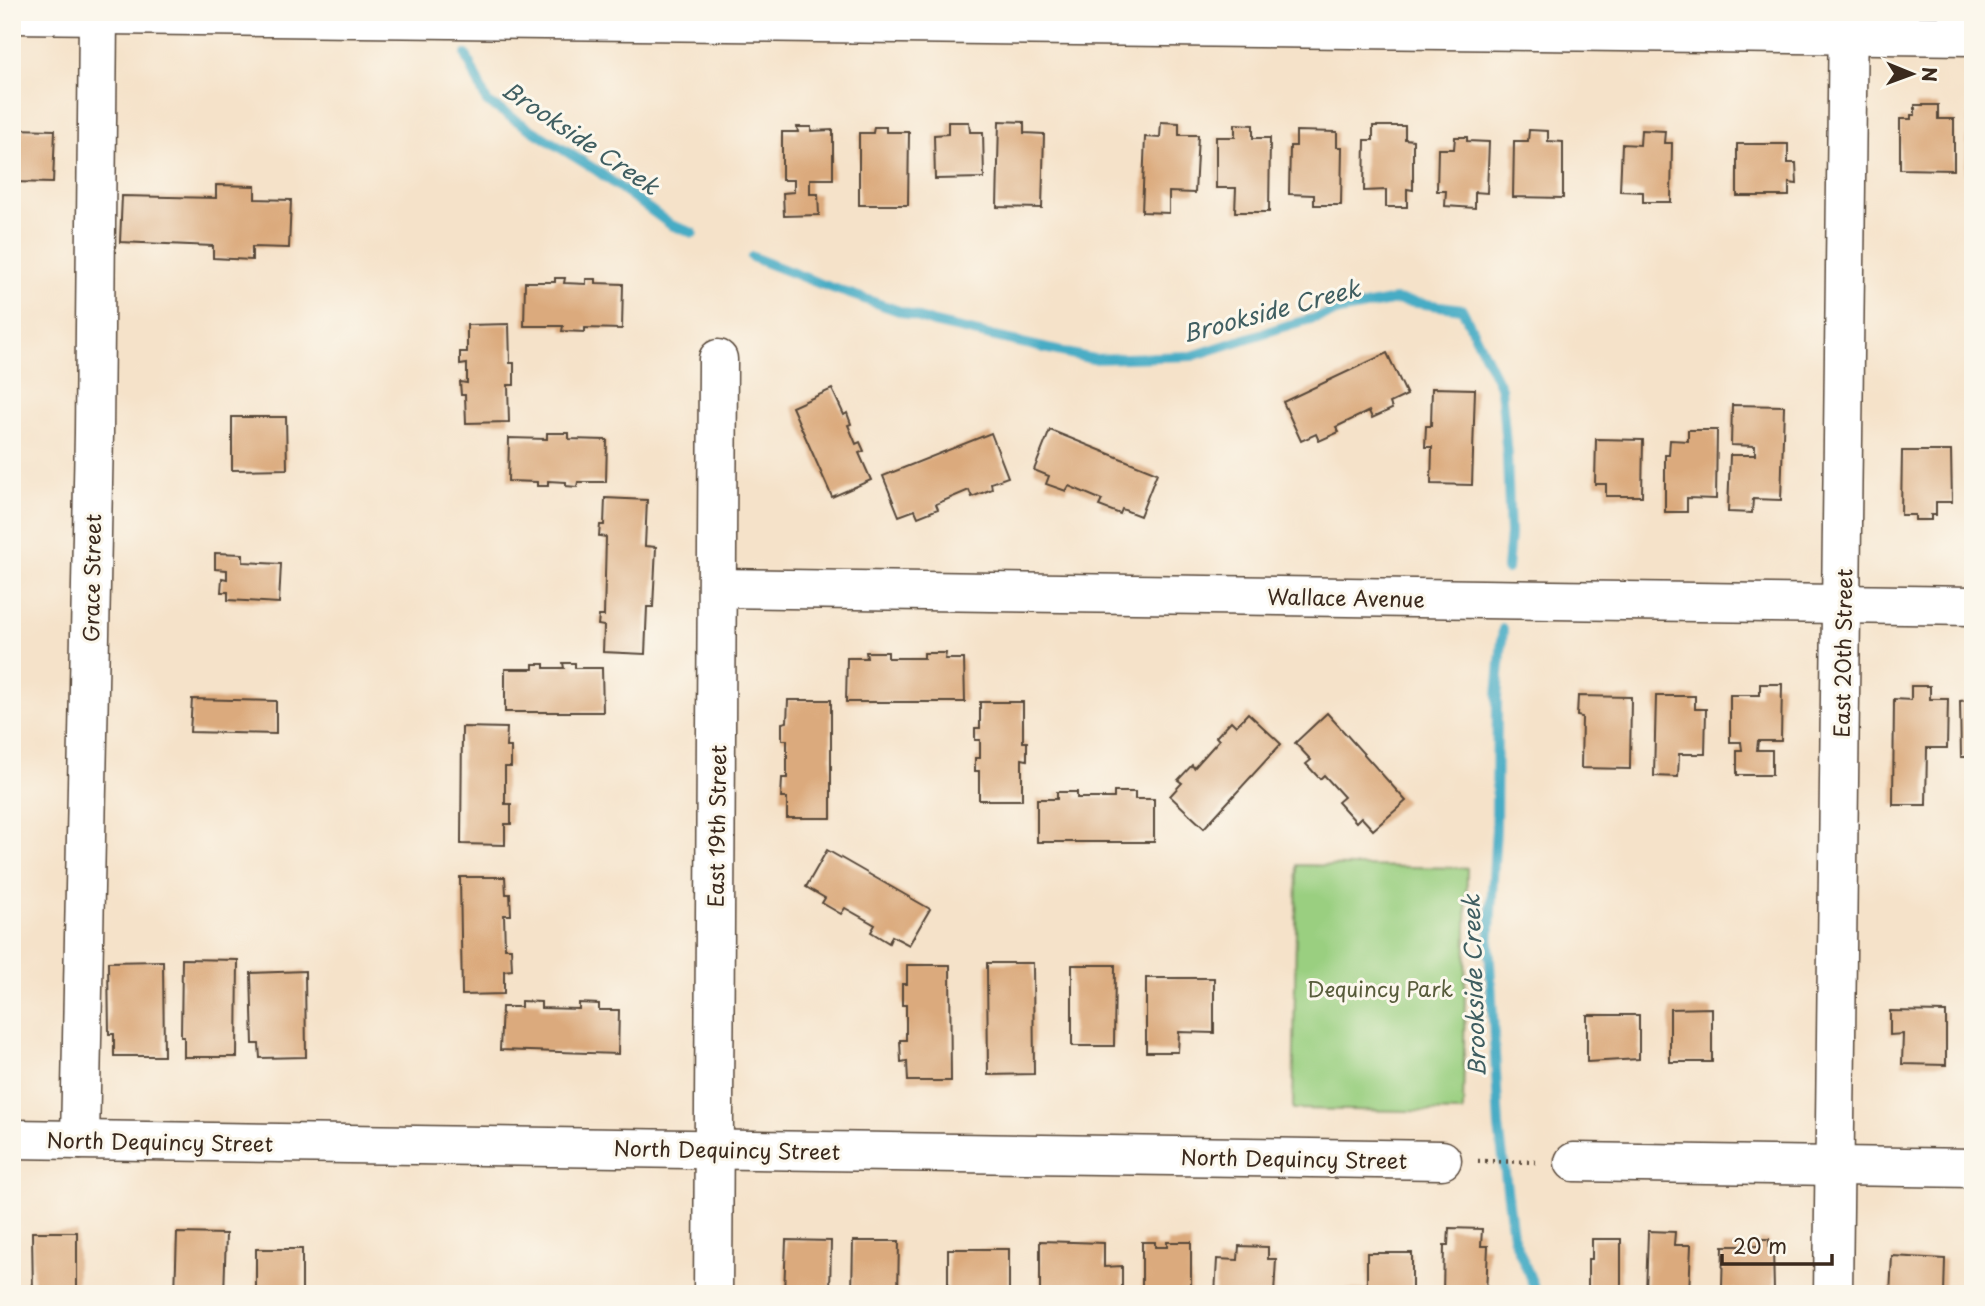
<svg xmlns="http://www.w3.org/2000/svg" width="1985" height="1306" font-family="'Playpen Sans',sans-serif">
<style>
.green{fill:#9acf80;stroke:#6a7c4f;stroke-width:2}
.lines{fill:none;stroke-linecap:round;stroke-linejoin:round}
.stream{stroke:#46acc5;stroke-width:10}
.building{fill:#dbaa7d}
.minor-casing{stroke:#574638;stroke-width:41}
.path{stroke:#574638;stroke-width:4.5;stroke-dasharray:2 5;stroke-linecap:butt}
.minor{stroke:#fff;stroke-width:38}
.labels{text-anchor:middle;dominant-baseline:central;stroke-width:6;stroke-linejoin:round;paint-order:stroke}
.street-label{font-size:21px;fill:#3b2a1e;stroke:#fbf7ec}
.park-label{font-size:21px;fill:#585c3b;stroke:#fbf7ec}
.water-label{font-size:23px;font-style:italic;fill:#3f5e61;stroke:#fbf7ec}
</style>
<rect width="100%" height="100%" fill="#fbf7ec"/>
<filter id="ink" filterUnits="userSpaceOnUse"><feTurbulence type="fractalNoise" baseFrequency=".0143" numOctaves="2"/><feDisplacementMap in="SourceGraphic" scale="14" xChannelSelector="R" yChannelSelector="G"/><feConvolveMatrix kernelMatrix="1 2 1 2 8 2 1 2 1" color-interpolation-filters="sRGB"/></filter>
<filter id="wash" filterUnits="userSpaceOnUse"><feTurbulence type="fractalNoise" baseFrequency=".00686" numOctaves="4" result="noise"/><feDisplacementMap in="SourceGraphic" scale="28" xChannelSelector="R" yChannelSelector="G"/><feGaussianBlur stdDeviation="1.57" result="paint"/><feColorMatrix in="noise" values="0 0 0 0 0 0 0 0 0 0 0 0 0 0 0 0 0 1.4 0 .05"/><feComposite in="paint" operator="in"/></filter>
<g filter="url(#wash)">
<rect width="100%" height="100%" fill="#f5e2c9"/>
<!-- green -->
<path class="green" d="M 1297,865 L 1467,868 L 1463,1112 L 1293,1109 Z"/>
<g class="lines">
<!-- stream -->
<g class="stream">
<path d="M 466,55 L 487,102 L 596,170 L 671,225 L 693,233"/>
<path d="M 752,257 L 821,284 L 934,323 L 1093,359 L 1192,356 L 1289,325 L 1344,310 L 1395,300 L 1462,309 L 1501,388 L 1507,456 L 1510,534 L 1507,569"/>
<path d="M 1503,629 L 1497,697 L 1496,829 L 1489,945 L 1499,1127 L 1513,1236 L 1537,1294"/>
</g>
</g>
<g id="blocks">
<!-- building -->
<g class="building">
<path d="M 1915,105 L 1938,105 L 1938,119 L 1954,119 L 1954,170 L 1900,169 L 1900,119 L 1911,119 L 1911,115 L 1915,115 Z"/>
<path d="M 1968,116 L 1973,117 L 1973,174 L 1965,174 Z"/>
<path d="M 999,121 L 1024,122 L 1024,133 L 1044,134 L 1042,208 L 997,207 Z"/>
<path d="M 948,122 L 969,122 L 970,132 L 983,132 L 984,178 L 935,179 L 934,135 L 948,134 Z"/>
<path d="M 1161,122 L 1179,123 L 1179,135 L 1198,135 L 1195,193 L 1169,192 L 1169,213 L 1142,212 L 1145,137 L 1160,138 Z"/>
<path d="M 1235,124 L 1253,125 L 1253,138 L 1270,138 L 1269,212 L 1235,212 L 1236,188 L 1216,188 L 1216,137 L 1235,137 Z"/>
<path d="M 1373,126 L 1405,126 L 1405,139 L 1413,140 L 1413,190 L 1407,189 L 1407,207 L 1386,207 L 1386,190 L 1364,191 L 1365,140 L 1373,140 Z"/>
<path d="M 797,127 L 811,127 L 811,131 L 833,130 L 833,179 L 810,179 L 810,194 L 818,194 L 819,215 L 784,216 L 783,193 L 794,192 L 794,180 L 782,180 L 782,132 L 798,132 Z"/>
<path d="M 874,127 L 886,127 L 886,132 L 909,132 L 908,205 L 859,205 L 859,133 L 873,133 Z"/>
<path d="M 12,129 L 55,130 L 53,183 L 12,182 Z"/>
<path d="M 1529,130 L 1548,131 L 1548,141 L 1563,142 L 1563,198 L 1513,197 L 1514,141 L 1528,141 Z"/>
<path d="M 1641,130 L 1665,131 L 1664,143 L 1672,143 L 1671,202 L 1643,202 L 1643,192 L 1620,191 L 1622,144 L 1640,145 Z"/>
<path d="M 1296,131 L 1337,132 L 1337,147 L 1342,147 L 1341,205 L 1314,205 L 1314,195 L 1289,194 L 1290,146 L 1296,146 Z"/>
<path d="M 1455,137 L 1467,137 L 1467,141 L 1489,142 L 1487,193 L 1475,192 L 1475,208 L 1445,206 L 1446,191 L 1437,191 L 1438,149 L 1454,149 Z"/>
<path d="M 1737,144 L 1788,144 L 1788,163 L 1796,163 L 1797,184 L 1789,183 L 1789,196 L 1737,196 Z"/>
<path d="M 216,185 L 255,186 L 255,199 L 291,200 L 289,248 L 252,247 L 252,260 L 213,258 L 213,246 L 120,242 L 122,196 L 216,198 Z"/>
<path d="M 555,278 L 565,278 L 564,283 L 586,284 L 586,279 L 596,279 L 596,283 L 623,284 L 622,329 L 585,328 L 585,332 L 562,331 L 563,326 L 524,326 L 525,282 L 555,282 Z"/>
<path d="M 509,324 L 510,363 L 514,363 L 514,385 L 508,385 L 509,422 L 466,423 L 465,395 L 461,395 L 460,382 L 467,383 L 467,364 L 460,365 L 460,352 L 467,352 L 467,325 Z"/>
<path d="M 1387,353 L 1407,395 L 1390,403 L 1392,409 L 1372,418 L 1369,411 L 1336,427 L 1339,432 L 1319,441 L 1316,434 L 1301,441 L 1283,402 Z"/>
<path d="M 1432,388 L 1475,389 L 1472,485 L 1431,484 L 1432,447 L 1425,447 L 1426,426 L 1431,426 Z"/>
<path d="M 832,389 L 844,415 L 847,413 L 851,424 L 848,425 L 856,444 L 860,442 L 864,451 L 859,453 L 871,480 L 832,497 L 792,407 Z"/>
<path d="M 1732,405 L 1784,406 L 1781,500 L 1753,499 L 1752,513 L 1728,512 L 1730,455 L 1755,455 L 1755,446 L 1731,445 Z"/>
<path d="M 232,417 L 286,417 L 287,469 L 232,470 Z"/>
<path d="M 1050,430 L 1157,473 L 1140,516 L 1122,509 L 1120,514 L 1099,506 L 1102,500 L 1069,486 L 1066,491 L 1046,484 L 1049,476 L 1034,470 Z"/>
<path d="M 1688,430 L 1717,430 L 1716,499 L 1687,498 L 1687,512 L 1665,512 L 1665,455 L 1669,455 L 1670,440 L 1688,441 Z"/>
<path d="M 547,433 L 569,433 L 569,439 L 607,440 L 606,482 L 578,482 L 577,487 L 566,486 L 566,482 L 548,481 L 548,486 L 537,486 L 537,482 L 508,481 L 509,438 L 547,439 Z"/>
<path d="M 991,433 L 1008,477 L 991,483 L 992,489 L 972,497 L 969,490 L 936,504 L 938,509 L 918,517 L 915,510 L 899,516 L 883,476 Z"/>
<path d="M 1596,439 L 1643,440 L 1642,496 L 1606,496 L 1606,484 L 1595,484 Z"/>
<path d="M 1902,451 L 1951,451 L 1952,502 L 1936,502 L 1936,515 L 1931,515 L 1931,520 L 1915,520 L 1915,515 L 1901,515 Z"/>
<rect x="1970" y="453" width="3" height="49"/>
<path d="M 605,498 L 647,500 L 645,546 L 656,547 L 653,607 L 647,607 L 645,654 L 603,652 L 604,626 L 598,625 L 599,616 L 604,616 L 606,537 L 599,536 L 600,525 L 604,525 Z"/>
<path d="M 215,553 L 243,554 L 243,562 L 281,564 L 279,603 L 228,600 L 228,592 L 221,592 L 222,578 L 227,579 L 227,570 L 215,569 Z"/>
<path d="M 866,652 L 888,652 L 888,658 L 924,658 L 924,653 L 946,653 L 945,659 L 964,659 L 965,702 L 846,702 L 847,658 L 867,658 Z"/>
<path d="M 563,663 L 575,663 L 575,668 L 602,668 L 603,712 L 505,712 L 505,669 L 533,669 L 533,664 L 544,664 L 544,668 L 564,668 Z"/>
<path d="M 1760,684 L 1782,684 L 1781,741 L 1758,741 L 1757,750 L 1772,750 L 1772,775 L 1737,775 L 1737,750 L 1742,750 L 1741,742 L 1730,742 L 1730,695 L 1760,695 Z"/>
<path d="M 1911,686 L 1930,686 L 1930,699 L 1948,699 L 1947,748 L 1927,748 L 1926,805 L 1893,805 L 1894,699 L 1911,700 Z"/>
<path d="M 1970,686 L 1973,686 L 1973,757 L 1961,757 L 1960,701 L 1970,700 Z"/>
<path d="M 1578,696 L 1631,697 L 1630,769 L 1581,768 L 1582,717 L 1577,716 Z"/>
<path d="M 1656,696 L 1695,696 L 1695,709 L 1706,709 L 1705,754 L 1679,754 L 1678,777 L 1654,776 Z"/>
<path d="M 192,699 L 276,701 L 276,734 L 190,732 Z"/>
<path d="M 788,700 L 831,700 L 831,818 L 787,818 L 787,798 L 781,798 L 782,778 L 787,778 L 787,740 L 782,740 L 782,723 L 787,722 Z"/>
<path d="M 980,702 L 1023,702 L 1023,742 L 1027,742 L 1027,760 L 1022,759 L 1022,800 L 979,800 L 979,771 L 975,771 L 975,758 L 980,758 L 980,740 L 975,740 L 975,728 L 980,728 Z"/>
<path d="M 1248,713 L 1281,744 L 1204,828 L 1170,796 L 1182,783 L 1178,780 L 1192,765 L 1194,768 L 1219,740 L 1216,737 L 1231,721 L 1236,726 Z"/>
<path d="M 1327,713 L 1406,801 L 1373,830 L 1361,817 L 1356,822 L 1338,802 L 1344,797 L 1324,775 L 1320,779 L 1306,764 L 1311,760 L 1295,743 Z"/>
<path d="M 462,727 L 507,728 L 506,747 L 511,747 L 511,767 L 505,767 L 505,804 L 511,804 L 511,824 L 505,824 L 505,845 L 461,844 Z"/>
<path d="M 1057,792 L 1077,792 L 1077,798 L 1114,798 L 1114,792 L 1135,792 L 1135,799 L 1154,799 L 1154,842 L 1037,842 L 1037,799 L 1057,799 Z"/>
<path d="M 827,850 L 930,909 L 909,945 L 892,936 L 889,943 L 871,932 L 875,925 L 845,908 L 841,914 L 822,903 L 825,898 L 806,887 Z"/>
<path d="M 460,877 L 505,877 L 506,894 L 510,894 L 511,915 L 504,915 L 505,948 L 511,948 L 512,970 L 504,971 L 504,994 L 462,995 Z"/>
<path d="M 182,959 L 238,960 L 237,1057 L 184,1057 L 184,1037 L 181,1037 Z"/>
<path d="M 163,961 L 164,1056 L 114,1056 L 114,1034 L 109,1034 L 108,962 Z"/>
<path d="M 987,963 L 1033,963 L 1034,1074 L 988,1075 Z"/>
<path d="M 907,965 L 950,965 L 951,1081 L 908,1081 L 907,1061 L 901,1062 L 900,1040 L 906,1040 L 906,1005 L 902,1005 L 902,984 L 907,984 Z"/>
<path d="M 1072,965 L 1115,965 L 1114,1046 L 1072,1046 Z"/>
<path d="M 305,971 L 306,1057 L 260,1058 L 259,1044 L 253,1044 L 251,973 Z"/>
<path d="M 1146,978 L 1214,978 L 1214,1033 L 1179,1032 L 1178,1052 L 1146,1052 Z"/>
<path d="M 521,1001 L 541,1002 L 541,1008 L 579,1009 L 579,1003 L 599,1004 L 599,1010 L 619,1010 L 618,1054 L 500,1050 L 502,1007 L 521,1007 Z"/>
<path d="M 1712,1008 L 1712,1062 L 1670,1062 L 1670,1009 Z"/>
<path d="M 1890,1011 L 1946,1012 L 1946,1065 L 1902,1064 L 1903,1034 L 1890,1035 Z"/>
<path d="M 1587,1015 L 1639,1015 L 1639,1059 L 1587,1062 Z"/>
<path d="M 1449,1228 L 1482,1229 L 1481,1246 L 1488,1246 L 1486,1294 L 1443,1294 L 1444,1245 L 1448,1245 Z"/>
<path d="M 1648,1231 L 1675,1232 L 1674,1245 L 1691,1245 L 1689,1294 L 1646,1294 Z"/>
<path d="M 32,1232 L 77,1232 L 77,1294 L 33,1294 Z"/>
<path d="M 177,1233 L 226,1234 L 224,1294 L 175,1294 Z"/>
<path d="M 1592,1239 L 1621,1239 L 1621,1294 L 1588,1294 L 1588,1259 L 1592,1259 Z"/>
<path d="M 1759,1239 L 1769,1239 L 1769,1247 L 1773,1247 L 1774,1291 L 1735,1294 L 1735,1289 L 1722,1289 L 1723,1246 L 1759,1246 Z"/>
<path d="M 786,1240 L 831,1241 L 830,1294 L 784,1294 Z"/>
<path d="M 853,1241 L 899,1241 L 898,1294 L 852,1294 Z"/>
<path d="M 1040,1241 L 1104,1243 L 1104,1267 L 1122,1266 L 1122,1294 L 1040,1292 Z"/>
<path d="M 1142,1242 L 1155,1242 L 1155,1247 L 1167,1247 L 1167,1242 L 1191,1242 L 1191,1294 L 1142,1294 Z"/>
<path d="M 1969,1245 L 1973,1245 L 1973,1294 L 1967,1294 Z"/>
<path d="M 1239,1246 L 1268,1247 L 1268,1259 L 1276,1259 L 1274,1294 L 1215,1294 L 1217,1259 L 1238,1260 Z"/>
<rect x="256" y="1249" width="46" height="45"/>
<rect x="948" y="1249" width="61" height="45"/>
<path d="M 1367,1253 L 1412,1253 L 1412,1294 L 1347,1294 L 1347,1289 L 1367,1290 Z"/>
<path d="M 1892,1256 L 1945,1259 L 1944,1294 L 1890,1294 Z"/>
</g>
</g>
</g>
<g filter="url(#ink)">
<use href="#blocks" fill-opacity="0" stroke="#574638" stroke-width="2"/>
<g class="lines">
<!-- minor casing -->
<g class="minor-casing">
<g id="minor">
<path d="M 12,14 L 1973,36"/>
<path d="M 718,588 L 1973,606"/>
<path d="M 12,1139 L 1442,1160"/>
<path d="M 80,1140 L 94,433 L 98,16"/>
<path d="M 1574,1162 L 1973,1168"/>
<path d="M 713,1294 L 718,359"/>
<path d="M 1833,1294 L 1848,12"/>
</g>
</g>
<!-- path -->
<path class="path" d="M 1478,1161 L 1539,1162"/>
<!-- minor -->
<use href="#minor" class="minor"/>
</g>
</g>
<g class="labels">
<!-- street labels -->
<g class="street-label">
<text transform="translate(91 578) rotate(-89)">Grace Street</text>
<text transform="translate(1346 597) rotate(1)">Wallace Avenue</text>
<text transform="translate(1842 653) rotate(-89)">East 20th Street</text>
<text transform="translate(716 826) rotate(-89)">East 19th Street</text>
<text transform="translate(160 1141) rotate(1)">North Dequincy Street</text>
<text transform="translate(727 1149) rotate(1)">North Dequincy Street</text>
<text transform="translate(1294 1158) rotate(1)">North Dequincy Street</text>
</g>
<!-- park labels -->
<g class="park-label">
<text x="1380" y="988">Dequincy Park</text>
</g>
<!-- water labels -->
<g class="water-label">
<text transform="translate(581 137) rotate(34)">Brookside Creek</text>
<text transform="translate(1271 310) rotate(-15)">Brookside Creek</text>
<text transform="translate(1473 986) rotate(-92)">Brookside Creek</text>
</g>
</g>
<!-- margin -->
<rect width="1985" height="1306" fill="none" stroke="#fbf7ec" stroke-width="42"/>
<!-- north arrow -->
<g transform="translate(1912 74) rotate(91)" stroke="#fbf7ec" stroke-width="5" paint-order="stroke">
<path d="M0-5L12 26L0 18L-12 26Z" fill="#3b2a1e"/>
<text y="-10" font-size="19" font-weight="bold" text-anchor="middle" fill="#3b2a1e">N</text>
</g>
<!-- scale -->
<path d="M1722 1254v10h110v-10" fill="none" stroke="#3b2a1e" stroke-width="3.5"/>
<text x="1733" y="1254" font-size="21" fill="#3b2a1e" stroke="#fbf7ec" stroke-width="5" paint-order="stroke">20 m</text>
</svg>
